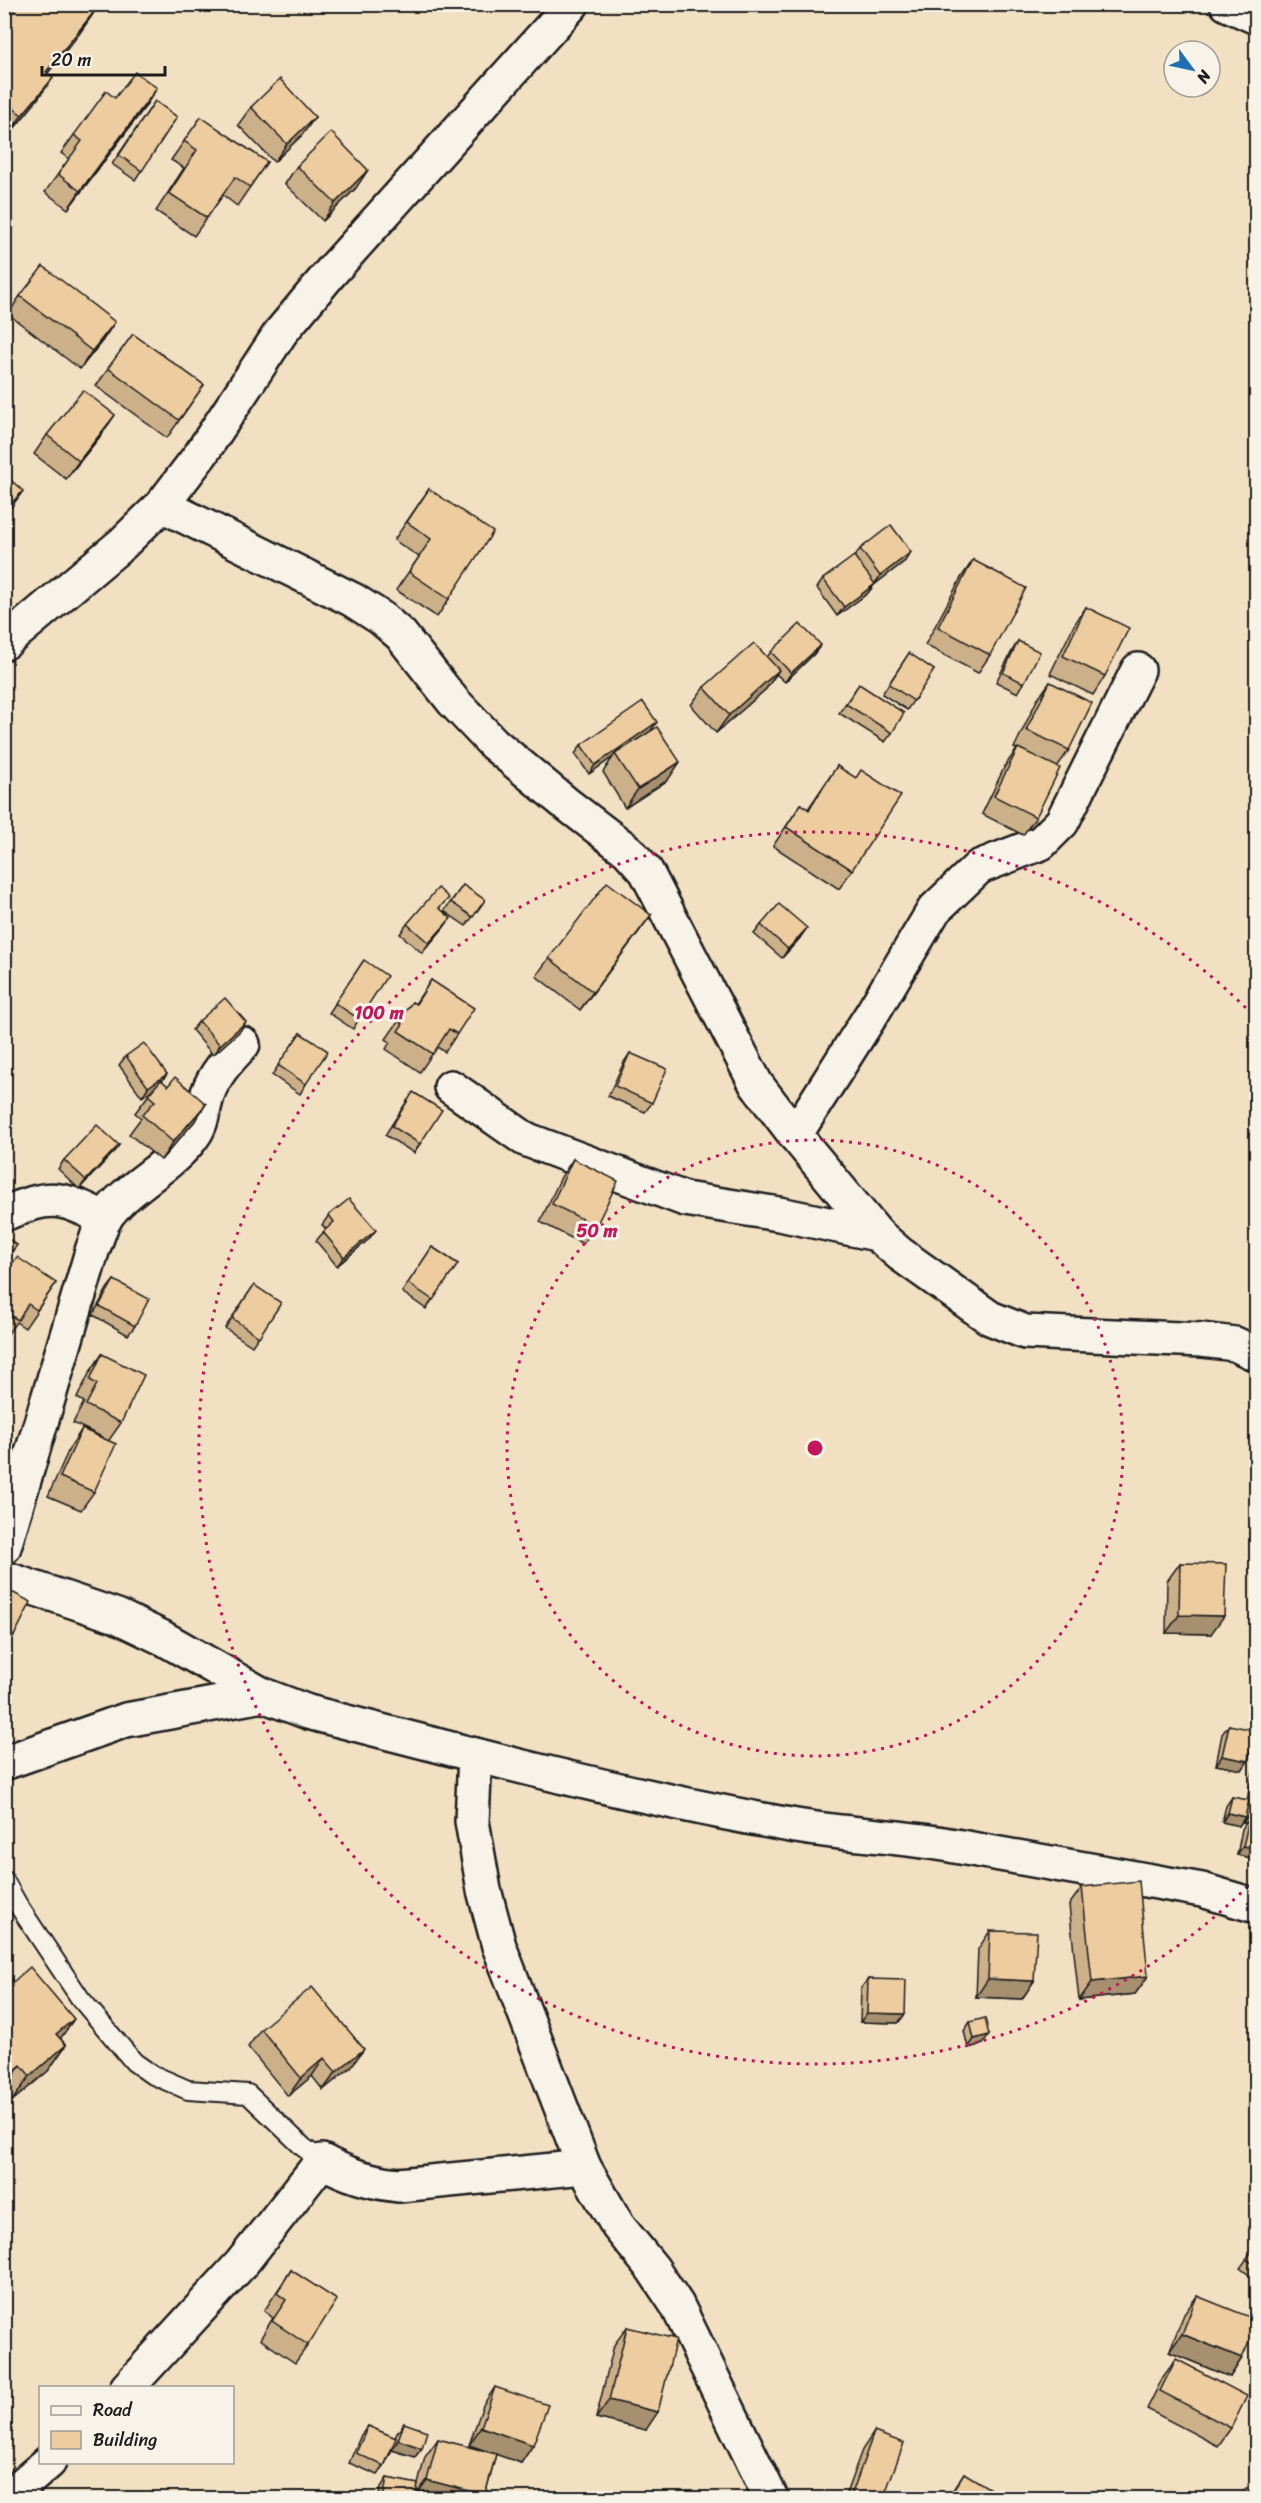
<svg xmlns="http://www.w3.org/2000/svg" width="1261" height="2503" font-family="Sriracha,sans-serif">
<style>
.built{fill:#f2e0c3;fill-rule:evenodd}
.lines{fill:none;stroke-linecap:round;stroke-linejoin:round}
.lane-casing{stroke:#1c1c1c;stroke-width:22}
.street-casing{stroke:#1c1c1c;stroke-width:38}
.lane{stroke:#f7f3e8;stroke-width:18}
.street{stroke:#f7f3e8;stroke-width:33}
.wall{fill:#ccb089;stroke:#1c1c1c;stroke-width:1.5}
.shaded-wall{fill:#a6906f;stroke:#1c1c1c;stroke-width:1.5}
.building{fill:#edcd9f;stroke:#1c1c1c;stroke-width:1.5}
.ring{fill:none;stroke:#c2185b;stroke-width:3;stroke-dasharray:3 6}
.centre{fill:#c2185b;stroke:#f7f3e8;stroke-width:3}
.ring-label{font-size:18px;text-anchor:middle;font-weight:bold;fill:#c2185b;stroke:#f7f3e8;stroke-width:6;stroke-linejoin:round;paint-order:stroke}
</style>
<rect width="100%" height="100%" fill="#f4e8d2"/>
<filter id="ink" filterUnits="userSpaceOnUse"><feTurbulence type="fractalNoise" baseFrequency=".0167" numOctaves="2"/><feDisplacementMap in="SourceGraphic" scale="12" xChannelSelector="R" yChannelSelector="G"/><feConvolveMatrix kernelMatrix="1 2 1 2 8 2 1 2 1" color-interpolation-filters="sRGB"/></filter>
<g filter="url(#ink)">
<!-- built -->
<path class="built" d="M 5,5 L 1256,5 L 1256,2498 L 5,2498 ZM 1174,51 L 1210,51 L 1210,87 L 1174,87 ZM 40,2388 L 232,2388 L 232,2462 L 40,2462 Z"/>
<g class="lines">
<!-- lane casing -->
<g class="lane-casing">
<path id="lane" d="M 4,1880 L 18,1905 L 80,1998 L 134,2062 L 151,2074 L 188,2090 L 248,2094 L 303,2147 L 322,2161"/>
</g>
<!-- street casing -->
<g class="street-casing">
<g id="street">
<path d="M 1227,4 L 1256,17"/>
<path d="M 162,505 L 353,600 L 381,618 L 401,635 L 453,701 L 494,744 L 564,802 L 628,851 L 646,871 L 756,1084 L 795,1135 L 877,1234 L 900,1254 L 990,1318 L 1025,1332 L 1202,1340 L 1235,1344 L 1256,1354"/>
<path d="M 4,643 L 122,544 L 162,505 L 201,454 L 281,332 L 331,272 L 572,4"/>
<path d="M 451,1087 L 525,1139 L 685,1199 L 779,1214 L 877,1234"/>
<path d="M 795,1135 L 873,1012 L 934,910 L 979,867 L 1041,843 L 1062,822 L 1138,670"/>
<path d="M 4,1214 C 51,1194 60,1196 105,1219"/>
<path d="M 4,1547 L 93,1248 C 97,1239 100,1227 105,1218 C 128,1185 169,1169 193,1136 C 203,1123 203,1107 208,1093 C 215,1073 229,1059 243,1044"/>
<path d="M 4,1578 L 117,1616 L 163,1638 L 263,1695 L 308,1712 C 470,1754 632,1797 796,1826 C 849,1835 902,1836 955,1846 L 1202,1890 L 1256,1906"/>
<path d="M 475,1755 L 472,1821 L 484,1890 L 499,1946 L 584,2167 L 618,2226 L 653,2269 L 677,2305 L 771,2498"/>
<path d="M 4,1763 L 126,1720 L 263,1695"/>
<path d="M 127,2388 L 241,2264 L 322,2161 C 348,2175 370,2182 399,2185 L 584,2167"/>
<path d="M 7,2498 L 49,2462"/>
</g>
</g>
<!-- lane -->
<use href="#lane" class="lane"/>
<!-- street -->
<use href="#street" class="street"/>
</g>
<!-- wall -->
<g class="wall">
<path d="M 97,8 L 79,34 L 47,74 L 34,104 L 4,141 L 4,22 Z"/>
<path d="M 115,98 L 145,107 L 68,209 L 45,192 L 69,159 L 61,153 L 74,135 Z"/>
<path d="M 155,101 L 177,117 L 135,180 L 112,164 Z"/>
<path d="M 251,107 L 315,117 L 302,135 L 274,162 L 238,125 Z"/>
<path d="M 201,117 L 267,162 L 237,206 L 223,195 L 194,236 L 156,211 L 184,168 L 171,160 Z"/>
<path d="M 297,166 L 356,188 L 323,221 L 285,184 Z"/>
<path d="M 20,296 L 103,340 L 80,369 L 8,314 Z"/>
<path d="M 133,334 L 204,385 L 167,438 L 96,386 Z"/>
<path d="M 102,434 L 66,479 L 34,454 L 47,435 Z"/>
<path d="M 429,489 L 449,599 L 437,617 L 396,590 L 419,557 L 394,540 Z"/>
<path d="M 860,549 L 905,561 L 874,585 L 868,593 L 837,616 L 817,588 L 823,579 L 855,556 Z"/>
<path d="M 973,560 L 990,655 L 978,673 L 925,645 L 961,578 Z"/>
<path d="M 1086,607 L 1105,676 L 1093,695 L 1050,674 L 1074,625 Z"/>
<path d="M 1018,641 L 1024,683 L 1018,693 L 996,682 L 1012,651 Z"/>
<path d="M 771,652 L 814,654 L 785,682 L 776,674 L 766,689 L 716,733 L 691,705 L 704,687 L 767,657 Z"/>
<path d="M 909,653 L 934,670 L 907,710 L 882,694 Z"/>
<path d="M 1050,682 L 1069,750 L 1057,767 L 1036,817 L 1023,835 L 982,814 L 1005,766 L 1017,749 L 1014,748 L 1037,700 Z"/>
<path d="M 859,684 L 892,733 L 885,742 L 839,713 Z"/>
<path d="M 650,732 L 668,780 L 625,808 L 603,772 L 613,757 L 589,774 L 575,754 L 581,745 Z"/>
<path d="M 837,766 L 852,870 L 839,889 L 773,846 L 801,804 L 808,809 Z"/>
<path d="M 463,885 L 485,900 L 466,926 L 444,911 Z"/>
<path d="M 440,909 L 444,927 L 422,953 L 400,934 L 407,924 Z"/>
<path d="M 651,915 L 580,1010 L 536,976 L 549,958 Z"/>
<path d="M 761,925 L 800,938 L 782,958 L 754,934 Z"/>
<path d="M 364,960 L 359,1019 L 353,1029 L 329,1013 Z"/>
<path d="M 431,980 L 457,1034 L 445,1052 L 437,1047 L 420,1072 L 386,1049 L 390,1042 L 386,1039 L 412,1002 L 415,1004 Z"/>
<path d="M 199,1021 L 240,1031 L 213,1055 L 192,1030 Z"/>
<path d="M 300,1033 L 306,1084 L 300,1094 L 272,1075 Z"/>
<path d="M 630,1053 L 652,1103 L 645,1112 L 608,1096 L 624,1062 Z"/>
<path d="M 126,1056 L 167,1074 L 162,1081 L 168,1086 L 206,1104 L 194,1122 L 161,1160 L 129,1134 L 141,1118 L 135,1113 L 154,1088 L 142,1097 L 119,1065 Z"/>
<path d="M 407,1101 L 420,1144 L 414,1153 L 385,1135 Z"/>
<path d="M 119,1145 L 112,1154 L 79,1189 L 58,1169 L 64,1160 Z"/>
<path d="M 573,1159 L 596,1226 L 583,1244 L 540,1222 L 561,1177 Z"/>
<path d="M 329,1215 L 369,1239 L 337,1266 L 316,1241 L 326,1229 L 322,1225 Z"/>
<path d="M 4,1236 L 17,1245 L 4,1262 Z"/>
<path d="M 432,1247 L 458,1264 L 426,1309 L 402,1292 Z"/>
<path d="M 4,1274 L 56,1283 L 25,1328 L 16,1322 L 5,1338 Z"/>
<path d="M 114,1280 L 135,1326 L 128,1335 L 93,1315 L 107,1289 Z"/>
<path d="M 254,1285 L 281,1303 L 252,1346 L 225,1328 Z"/>
<path d="M 102,1354 L 121,1423 L 109,1440 L 94,1492 L 81,1510 L 48,1496 L 70,1447 L 82,1429 L 104,1438 L 73,1423 L 84,1402 L 77,1398 L 90,1372 Z"/>
<path d="M 1180,1563 L 1211,1634 L 1166,1633 L 1167,1581 Z"/>
<path d="M 4,1588 L 14,1636 L 4,1649 Z"/>
<path d="M 1229,1725 L 1248,1761 L 1242,1770 L 1216,1765 L 1222,1734 Z"/>
<path d="M 1257,1761 L 1257,1859 L 1237,1855 L 1242,1829 L 1246,1823 L 1243,1823 L 1243,1820 L 1239,1826 L 1222,1822 L 1226,1806 L 1232,1797 L 1247,1800 L 1255,1763 Z"/>
<path d="M 1082,1887 L 1148,1976 L 1135,1994 L 1079,2000 L 1069,1905 Z"/>
<path d="M 990,1931 L 1034,1981 L 1022,1999 L 976,1997 L 978,1949 Z"/>
<path d="M 4,1961 L 10,1968 L 6,1974 L 66,2045 L 48,2071 L 11,2102 L 4,2094 Z"/>
<path d="M 868,1979 L 905,2014 L 898,2023 L 860,2022 L 861,1988 Z"/>
<path d="M 970,2022 L 983,2044 L 968,2048 L 964,2031 Z"/>
<path d="M 261,2029 L 351,2067 L 323,2090 L 312,2076 L 288,2096 L 248,2047 Z"/>
<path d="M 1257,2245 L 1257,2281 L 1240,2268 Z"/>
<path d="M 291,2270 L 308,2345 L 295,2363 L 260,2339 L 273,2318 L 264,2311 Z"/>
<path d="M 1197,2296 L 1242,2358 L 1230,2377 L 1169,2352 L 1184,2314 Z"/>
<path d="M 627,2327 L 646,2430 L 596,2418 L 614,2345 Z"/>
<path d="M 1176,2359 L 1231,2428 L 1218,2446 L 1147,2409 L 1163,2377 Z"/>
<path d="M 495,2387 L 533,2445 L 521,2463 L 496,2454 L 485,2495 L 483,2499 L 378,2499 L 381,2487 L 387,2478 L 418,2484 L 425,2457 L 438,2439 L 491,2453 L 469,2445 L 483,2405 Z"/>
<path d="M 404,2423 L 422,2448 L 415,2457 L 392,2450 L 384,2466 L 378,2475 L 349,2463 L 361,2435 L 368,2426 L 395,2438 L 397,2433 Z"/>
<path d="M 874,2432 L 883,2499 L 844,2499 L 862,2450 Z"/>
<path d="M 964,2473 L 987,2499 L 947,2499 Z"/>
</g>
<!-- shaded-wall -->
<g class="shaded-wall">
<path d="M 97,8 L 79,34 L 27,99 L 46,72 Z"/>
<path d="M 53,78 L 34,104 L 4,141 L 22,115 Z"/>
<path d="M 157,88 L 145,107 L 68,209 L 80,191 Z"/>
<path d="M 315,117 L 302,135 L 274,162 L 287,144 Z"/>
<path d="M 368,170 L 356,188 L 323,221 L 335,203 Z"/>
<path d="M 115,322 L 103,340 L 80,369 L 92,351 Z"/>
<path d="M 115,415 L 102,434 L 66,479 L 79,461 Z"/>
<path d="M 23,491 L 10,509 L 4,515 L 4,511 Z"/>
<path d="M 911,552 L 905,561 L 874,585 L 868,593 L 837,616 L 844,607 L 874,585 L 880,576 Z"/>
<path d="M 821,645 L 814,654 L 785,682 L 791,673 Z"/>
<path d="M 779,670 L 766,689 L 716,733 L 729,715 Z"/>
<path d="M 657,722 L 650,732 L 615,754 L 613,757 L 589,774 L 595,765 Z"/>
<path d="M 680,762 L 668,780 L 625,808 L 638,789 Z"/>
<path d="M 651,915 L 638,933 L 580,1010 L 593,992 Z"/>
<path d="M 451,918 L 444,927 L 422,953 L 429,943 Z"/>
<path d="M 807,928 L 800,938 L 782,958 L 788,949 Z"/>
<path d="M 246,1022 L 240,1031 L 213,1055 L 220,1045 Z"/>
<path d="M 167,1074 L 160,1084 L 142,1097 L 148,1087 Z"/>
<path d="M 206,1104 L 194,1122 L 161,1160 L 173,1142 Z"/>
<path d="M 119,1145 L 112,1154 L 79,1189 L 86,1180 Z"/>
<path d="M 376,1230 L 369,1239 L 337,1266 L 344,1257 Z"/>
<path d="M 1179,1615 L 1224,1616 L 1211,1634 L 1166,1633 Z"/>
<path d="M 1222,1756 L 1248,1761 L 1242,1770 L 1216,1765 Z"/>
<path d="M 1255,1804 L 1257,1805 L 1257,1825 L 1249,1820 L 1246,1823 L 1243,1823 Z"/>
<path d="M 1228,1813 L 1245,1817 L 1239,1826 L 1222,1822 Z"/>
<path d="M 1243,1846 L 1257,1848 L 1257,1859 L 1237,1855 Z"/>
<path d="M 1148,1976 L 1135,1994 L 1079,2000 L 1092,1982 Z"/>
<path d="M 988,1979 L 1034,1981 L 1022,1999 L 976,1997 Z"/>
<path d="M 867,2013 L 905,2014 L 898,2023 L 860,2022 Z"/>
<path d="M 74,2019 L 56,2045 L 56,2034 Z"/>
<path d="M 989,2035 L 983,2044 L 968,2048 L 974,2039 Z"/>
<path d="M 66,2045 L 48,2071 L 11,2102 L 30,2076 Z"/>
<path d="M 364,2049 L 351,2067 L 323,2090 L 336,2072 Z"/>
<path d="M 324,2058 L 312,2076 L 288,2096 L 301,2078 Z"/>
<path d="M 21,2065 L 4,2088 L 4,2079 Z"/>
<path d="M 1182,2334 L 1242,2358 L 1230,2377 L 1169,2352 Z"/>
<path d="M 609,2400 L 658,2412 L 646,2430 L 596,2418 Z"/>
<path d="M 481,2427 L 533,2445 L 521,2463 L 469,2445 Z"/>
<path d="M 398,2440 L 422,2448 L 415,2457 L 392,2450 Z"/>
<path d="M 427,2480 L 485,2495 L 483,2499 L 414,2498 Z"/>
</g>
<!-- building -->
<g class="building">
<path d="M 19,4 L 92,4 L 97,8 L 46,72 L 53,78 L 22,115 L 4,101 L 4,22 Z"/>
<path d="M 135,72 L 157,88 L 80,191 L 58,174 L 82,141 L 74,135 L 106,91 L 115,98 Z"/>
<path d="M 280,79 L 315,117 L 287,144 L 251,107 Z"/>
<path d="M 155,101 L 177,117 L 142,171 L 119,155 Z"/>
<path d="M 201,117 L 267,162 L 250,187 L 235,177 L 207,218 L 169,193 L 197,150 L 184,141 Z"/>
<path d="M 331,132 L 368,170 L 335,203 L 297,166 Z"/>
<path d="M 43,266 L 115,322 L 92,351 L 20,296 Z"/>
<path d="M 133,334 L 204,385 L 179,420 L 108,368 Z"/>
<path d="M 83,390 L 115,415 L 79,461 L 47,435 Z"/>
<path d="M 4,474 L 23,491 L 4,511 Z"/>
<path d="M 429,489 L 493,532 L 449,599 L 409,572 L 431,539 L 407,522 Z"/>
<path d="M 891,525 L 911,552 L 880,576 L 860,549 Z"/>
<path d="M 854,556 L 875,584 L 844,607 L 823,579 Z"/>
<path d="M 973,560 L 1026,588 L 990,655 L 938,627 Z"/>
<path d="M 1086,607 L 1129,628 L 1105,676 L 1063,656 Z"/>
<path d="M 800,624 L 821,645 L 791,673 L 771,652 Z"/>
<path d="M 1018,641 L 1040,652 L 1024,683 L 1003,673 Z"/>
<path d="M 754,643 L 779,670 L 729,715 L 704,687 Z"/>
<path d="M 909,653 L 934,670 L 914,701 L 889,684 Z"/>
<path d="M 1050,682 L 1092,703 L 1069,750 L 1026,730 Z"/>
<path d="M 859,684 L 904,713 L 892,733 L 846,704 Z"/>
<path d="M 643,702 L 657,722 L 595,765 L 581,745 Z"/>
<path d="M 657,727 L 680,762 L 638,789 L 615,754 Z"/>
<path d="M 1018,748 L 1060,768 L 1036,817 L 994,796 Z"/>
<path d="M 837,766 L 856,778 L 861,770 L 901,796 L 852,870 L 786,827 L 801,804 L 809,810 Z"/>
<path d="M 607,882 L 651,915 L 593,992 L 549,958 Z"/>
<path d="M 463,885 L 485,900 L 473,917 L 451,902 Z"/>
<path d="M 438,888 L 449,898 L 439,908 L 451,918 L 429,943 L 407,924 Z"/>
<path d="M 779,904 L 807,928 L 788,949 L 761,925 Z"/>
<path d="M 364,960 L 387,976 L 359,1019 L 335,1003 Z"/>
<path d="M 431,980 L 474,1008 L 457,1034 L 449,1029 L 433,1054 L 398,1031 L 403,1024 L 399,1021 L 412,1002 L 416,1004 Z"/>
<path d="M 225,998 L 246,1022 L 220,1045 L 199,1021 Z"/>
<path d="M 300,1033 L 328,1051 L 306,1084 L 278,1065 Z"/>
<path d="M 144,1043 L 167,1074 L 148,1087 L 126,1056 Z"/>
<path d="M 630,1053 L 667,1069 L 652,1103 L 615,1086 Z"/>
<path d="M 175,1077 L 206,1104 L 173,1142 L 142,1115 L 155,1101 L 148,1095 L 161,1080 L 168,1086 Z"/>
<path d="M 413,1092 L 442,1110 L 420,1144 L 392,1126 Z"/>
<path d="M 97,1125 L 119,1145 L 86,1180 L 64,1160 Z"/>
<path d="M 573,1159 L 618,1181 L 596,1226 L 552,1204 Z"/>
<path d="M 349,1199 L 376,1230 L 344,1257 L 323,1232 L 334,1222 L 329,1215 Z"/>
<path d="M 4,1236 L 17,1245 L 8,1257 L 4,1254 Z"/>
<path d="M 432,1247 L 458,1264 L 433,1300 L 408,1283 Z"/>
<path d="M 17,1257 L 56,1283 L 37,1310 L 28,1304 L 18,1320 L 4,1311 L 4,1275 Z"/>
<path d="M 114,1280 L 149,1299 L 135,1326 L 99,1306 Z"/>
<path d="M 254,1285 L 281,1303 L 259,1337 L 232,1318 Z"/>
<path d="M 102,1354 L 144,1375 L 121,1423 L 86,1405 L 97,1384 L 90,1380 Z"/>
<path d="M 82,1429 L 116,1444 L 94,1492 L 60,1477 Z"/>
<path d="M 1180,1563 L 1226,1564 L 1224,1616 L 1179,1615 Z"/>
<path d="M 4,1588 L 31,1602 L 14,1636 L 4,1631 Z"/>
<path d="M 1229,1725 L 1254,1730 L 1248,1761 L 1222,1756 Z"/>
<path d="M 1232,1797 L 1249,1800 L 1245,1817 L 1228,1813 Z"/>
<path d="M 1249,1820 L 1257,1822 L 1257,1848 L 1243,1846 Z"/>
<path d="M 1139,1881 L 1148,1976 L 1092,1982 L 1082,1887 Z"/>
<path d="M 990,1931 L 1037,1932 L 1034,1981 L 988,1979 Z"/>
<path d="M 4,1961 L 10,1968 L 5,1972 L 13,1982 L 30,1967 L 74,2019 L 56,2034 L 66,2045 L 30,2076 L 21,2065 L 4,2079 Z"/>
<path d="M 868,1979 L 906,1980 L 905,2014 L 867,2013 Z"/>
<path d="M 312,1987 L 364,2049 L 336,2072 L 324,2058 L 301,2078 L 261,2029 Z"/>
<path d="M 985,2018 L 989,2035 L 974,2039 L 970,2022 Z"/>
<path d="M 1257,2245 L 1257,2266 L 1246,2259 Z"/>
<path d="M 291,2270 L 337,2300 L 308,2345 L 272,2321 L 286,2300 L 277,2293 Z"/>
<path d="M 1197,2296 L 1257,2320 L 1257,2324 L 1242,2358 L 1182,2334 Z"/>
<path d="M 627,2327 L 676,2339 L 658,2412 L 609,2400 Z"/>
<path d="M 1176,2359 L 1247,2396 L 1231,2428 L 1160,2391 Z"/>
<path d="M 495,2387 L 548,2405 L 533,2445 L 481,2427 Z"/>
<path d="M 404,2423 L 427,2431 L 422,2448 L 398,2440 Z"/>
<path d="M 368,2426 L 396,2438 L 384,2466 L 356,2453 Z"/>
<path d="M 874,2432 L 904,2443 L 883,2499 L 850,2499 Z"/>
<path d="M 438,2439 L 496,2454 L 485,2495 L 427,2480 Z"/>
<path d="M 964,2473 L 992,2490 L 987,2499 L 948,2499 Z"/>
<path d="M 387,2478 L 418,2484 L 415,2499 L 383,2499 Z"/>
<path d="M 1246,2488 L 1257,2495 L 1257,2499 L 1239,2499 Z"/>
</g>
</g>
<!-- distance rings -->
<g class="ring">
<circle cx="815" cy="1448" r="308"/>
<path d="M1254 1880A616 616 0 1 1 1254 1016"/>
</g>
<circle cx="815" cy="1448" r="9" class="centre"/>
<g class="ring-label">
<text x="379" y="1019">100 m</text>
<text x="597" y="1237">50 m</text>
</g>
<!-- margin -->
<rect width="1261" height="2503" fill="none" stroke="#f7f3e8" stroke-width="24"/>
<rect x="12" y="12" width="1237" height="2479" fill="none" stroke="#1c1c1c" stroke-width="2" filter="url(#ink)"/>
<!-- legend -->
<rect x="39" y="2386" width="195" height="78" fill="#f7f3e8" stroke="#9f9d96" stroke-width="1.5"/>
<rect x="51" y="2406" width="30" height="9" fill="#f7f3e8" stroke="#9f9d96" stroke-width="1.5"/>
<text x="93" y="2416" font-size="18" fill="#1c1c1c">Road</text>
<rect x="51" y="2431" width="30" height="18" fill="#edcd9f" stroke="#9f9d96" stroke-width="1.5"/>
<text x="93" y="2446" font-size="18" fill="#1c1c1c">Building</text>
<!-- north arrow -->
<g transform="translate(1192 69) rotate(123)"><circle r="28" fill="#f7f3e8" stroke="#9f9d96" stroke-width="1.5"/>
<path d="M0-4.5L10 22L0 15L-10 22Z" fill="#1f6fb2"/>
<text y="-9" font-size="16" font-weight="bold" text-anchor="middle" fill="#1c1c1c">N</text>
</g>
<!-- scale -->
<path d="M42 66v9h123v-9" fill="none" stroke="#1c1c1c" stroke-width="3"/>
<text x="51" y="66" font-size="18" fill="#1c1c1c" stroke="#f7f3e8" stroke-width="4.5" paint-order="stroke">20 m</text>
</svg>
